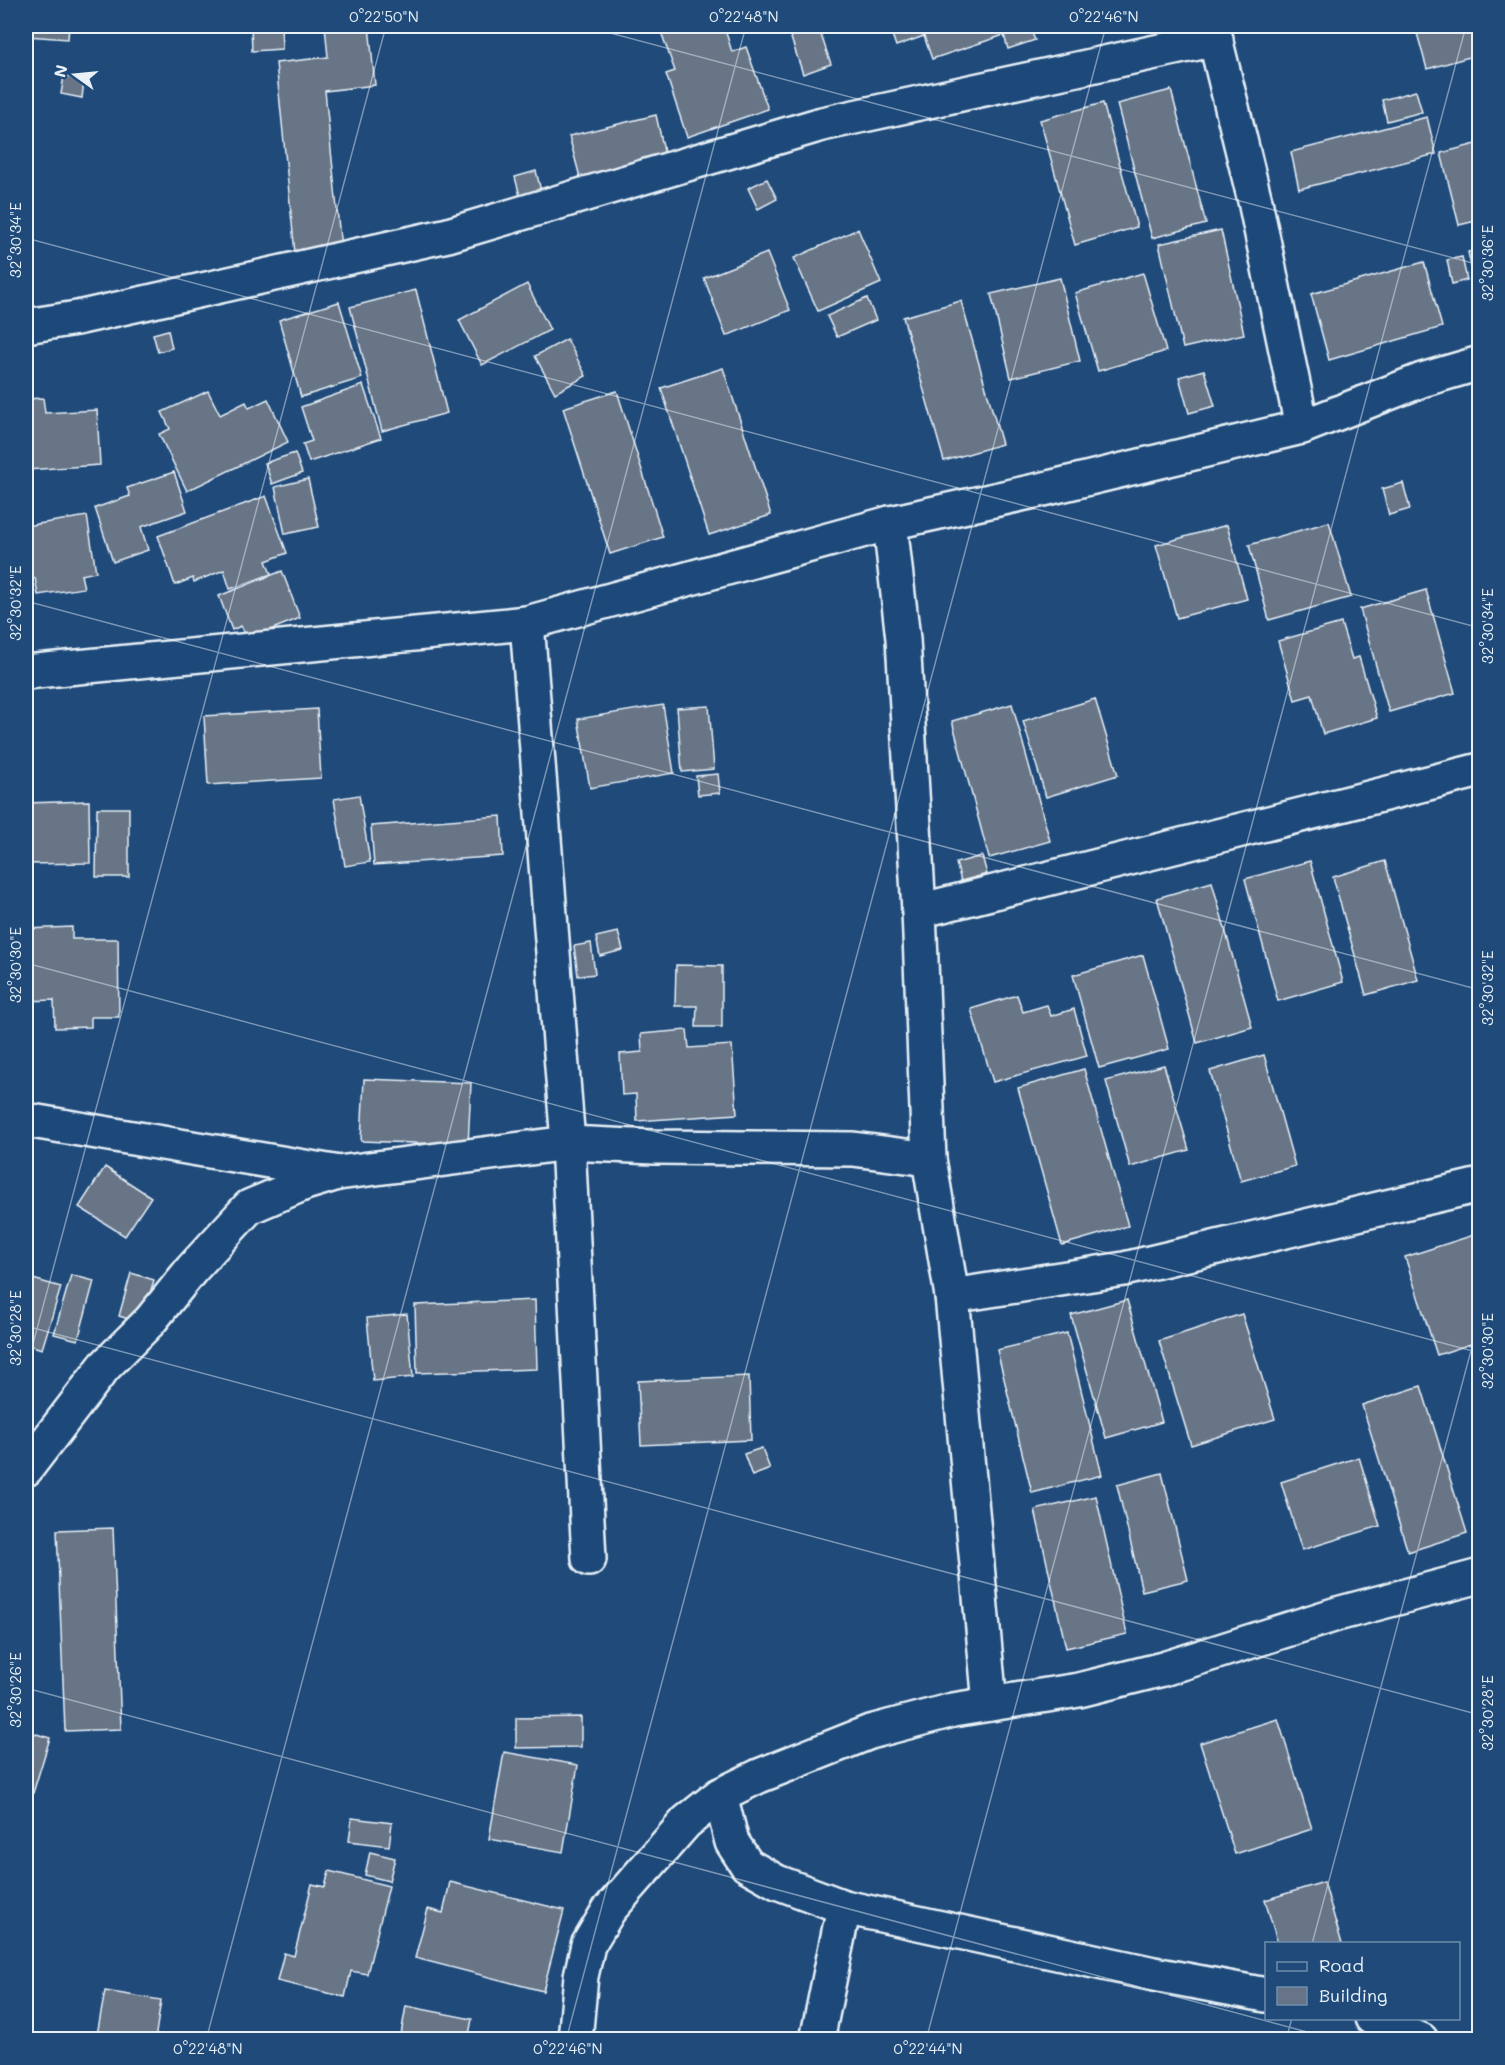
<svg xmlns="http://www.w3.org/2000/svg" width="1505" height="2065" font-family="Mali,sans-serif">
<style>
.building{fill:#677487;stroke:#e8f1f8;stroke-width:1.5}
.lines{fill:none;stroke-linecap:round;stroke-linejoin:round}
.street-casing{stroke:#e8f1f8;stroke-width:38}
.street{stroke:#1f4a7a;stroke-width:33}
.ticks{fill:none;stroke:#e8f1f8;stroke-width:1.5;stroke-opacity:0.45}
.neatline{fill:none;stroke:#e8f1f8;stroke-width:2}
.ticks-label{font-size:15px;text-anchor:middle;fill:#e8f1f8}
</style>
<rect width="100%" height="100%" fill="#1f4a7a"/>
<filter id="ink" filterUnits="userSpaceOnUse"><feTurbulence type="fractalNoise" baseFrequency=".0167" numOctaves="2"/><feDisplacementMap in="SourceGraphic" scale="12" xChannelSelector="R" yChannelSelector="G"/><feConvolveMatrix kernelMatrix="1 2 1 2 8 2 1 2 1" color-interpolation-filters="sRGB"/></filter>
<g filter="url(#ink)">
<!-- building -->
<g class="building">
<path d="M 28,26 L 69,26 L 68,39 L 27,36 Z"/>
<path d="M 251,26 L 281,26 L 282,49 L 252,51 Z"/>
<path d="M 325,26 L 369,26 L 375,85 L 325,91 L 341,248 L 295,253 L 276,63 L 328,57 Z"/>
<path d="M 659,26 L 724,26 L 732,52 L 746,47 L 768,109 L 687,137 L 666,74 L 675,71 Z"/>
<path d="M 787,26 L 818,26 L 831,64 L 803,74 Z"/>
<path d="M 889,26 L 1029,26 L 1035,40 L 1008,49 L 1004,35 L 932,59 L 924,36 L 896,46 Z"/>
<path d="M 1415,26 L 1480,26 L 1480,54 L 1427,69 Z"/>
<path d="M 64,76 L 84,80 L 82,98 L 61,94 Z"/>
<path d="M 1171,90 L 1206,224 L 1152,238 L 1117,104 Z"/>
<path d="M 1416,91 L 1422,112 L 1387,121 L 1382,100 Z"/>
<path d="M 1103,103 L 1137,227 L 1075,245 L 1040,120 Z"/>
<path d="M 656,115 L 666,160 L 581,181 L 569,136 Z"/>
<path d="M 1427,117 L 1436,154 L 1299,189 L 1291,152 Z"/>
<path d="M 1480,143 L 1480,220 L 1459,225 L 1441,153 Z"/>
<path d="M 536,171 L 541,191 L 520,196 L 515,177 Z"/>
<path d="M 767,179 L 777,199 L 758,209 L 748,188 Z"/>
<path d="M 858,229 L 881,283 L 818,311 L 794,258 Z"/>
<path d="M 1221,230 L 1244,334 L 1183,348 L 1159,244 Z"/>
<path d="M 1480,249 L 1480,283 L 1475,284 L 1468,252 Z"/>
<path d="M 767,253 L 790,310 L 726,336 L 704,278 Z"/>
<path d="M 1462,257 L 1467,280 L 1452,284 L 1447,260 Z"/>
<path d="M 1424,262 L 1442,327 L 1329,360 L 1311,294 Z"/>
<path d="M 1143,273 L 1166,351 L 1098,371 L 1075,293 Z"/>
<path d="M 1060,278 L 1080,361 L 1011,378 L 991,294 Z"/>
<path d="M 527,284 L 550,330 L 482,365 L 459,320 Z"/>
<path d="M 416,290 L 447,413 L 382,431 L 350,307 Z"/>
<path d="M 867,298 L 876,320 L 837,337 L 827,316 Z"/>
<path d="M 961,301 L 1002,444 L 944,461 L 903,317 Z"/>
<path d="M 339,302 L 362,378 L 301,397 L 279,320 Z"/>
<path d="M 168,330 L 172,348 L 158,352 L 153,334 Z"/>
<path d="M 567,339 L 586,376 L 555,393 L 535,356 Z"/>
<path d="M 723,368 L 771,515 L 709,535 L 661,388 Z"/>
<path d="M 1204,370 L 1215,406 L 1189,413 L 1179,377 Z"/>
<path d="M 363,385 L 381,438 L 309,462 L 303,444 L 312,441 L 301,407 Z"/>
<path d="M 208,391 L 220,415 L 246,402 L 249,408 L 268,399 L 288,442 L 187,491 L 159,434 L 170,429 L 162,412 Z"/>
<path d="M 617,391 L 663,537 L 610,554 L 563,408 Z"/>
<path d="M 43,398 L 45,413 L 97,410 L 100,465 L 26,470 L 26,399 Z"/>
<path d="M 295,453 L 302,473 L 272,484 L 265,463 Z"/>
<path d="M 174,472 L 187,511 L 141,527 L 148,550 L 113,562 L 95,508 L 130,496 L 127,488 Z"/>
<path d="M 308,479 L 319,527 L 285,534 L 275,487 Z"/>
<path d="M 1403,483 L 1410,509 L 1389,515 L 1382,489 Z"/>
<path d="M 266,496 L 287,553 L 266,561 L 271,574 L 230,589 L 224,570 L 194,582 L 193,578 L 175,585 L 158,536 Z"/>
<path d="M 87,516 L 96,572 L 81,575 L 84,588 L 38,595 L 35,578 L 26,579 L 26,526 Z"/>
<path d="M 1329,522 L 1351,597 L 1269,620 L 1249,545 Z"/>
<path d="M 1227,525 L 1247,599 L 1177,618 L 1156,545 Z"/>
<path d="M 282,571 L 300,618 L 247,639 L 241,626 L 232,630 L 219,596 Z"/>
<path d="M 1426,590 L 1455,693 L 1389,712 L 1360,609 Z"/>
<path d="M 1341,623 L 1352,659 L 1359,657 L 1377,718 L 1323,734 L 1312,695 L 1295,700 L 1278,641 Z"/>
<path d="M 1095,699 L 1118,775 L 1046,797 L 1023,721 Z"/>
<path d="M 1012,704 L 1050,841 L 989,858 L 952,721 Z"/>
<path d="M 663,705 L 674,773 L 590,788 L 578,719 Z"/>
<path d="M 709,706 L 714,769 L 682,772 L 677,708 Z"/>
<path d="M 317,709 L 321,778 L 208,785 L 204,716 Z"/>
<path d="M 718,774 L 720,793 L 698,795 L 696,776 Z"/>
<path d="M 359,795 L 370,862 L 345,866 L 334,799 Z"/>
<path d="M 89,801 L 90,863 L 26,864 L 26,803 Z"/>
<path d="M 97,808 L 129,808 L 129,877 L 96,877 Z"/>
<path d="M 501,816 L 503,856 L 374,865 L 371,826 Z"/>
<path d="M 982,856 L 987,874 L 961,881 L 956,863 Z"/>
<path d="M 1310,861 L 1343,982 L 1278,1001 L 1245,879 Z"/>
<path d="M 1385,861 L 1418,980 L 1366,995 L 1333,877 Z"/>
<path d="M 1212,882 L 1252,1027 L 1197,1043 L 1157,898 Z"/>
<path d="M 72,927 L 72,939 L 118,939 L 119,1017 L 91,1017 L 91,1027 L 55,1028 L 54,1000 L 26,1001 L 26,929 Z"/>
<path d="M 618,932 L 623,950 L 600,956 L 596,937 Z"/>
<path d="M 591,943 L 595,974 L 578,976 L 574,946 Z"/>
<path d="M 1143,955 L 1169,1049 L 1099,1068 L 1073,975 Z"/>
<path d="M 676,965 L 722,966 L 722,1027 L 696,1027 L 697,1006 L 675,1006 Z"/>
<path d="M 1017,995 L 1023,1012 L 1047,1005 L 1051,1016 L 1074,1009 L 1087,1056 L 993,1082 L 971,1009 Z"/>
<path d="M 687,1030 L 689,1048 L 732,1045 L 737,1114 L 637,1121 L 636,1094 L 622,1095 L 620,1054 L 642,1052 L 641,1034 Z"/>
<path d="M 1264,1055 L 1295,1166 L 1241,1181 L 1210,1071 Z"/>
<path d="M 1164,1065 L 1189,1150 L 1130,1167 L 1106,1081 Z"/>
<path d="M 1084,1069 L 1128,1226 L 1062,1245 L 1018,1088 Z"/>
<path d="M 364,1079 L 471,1083 L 468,1145 L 361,1141 Z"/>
<path d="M 105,1167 L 151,1197 L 125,1236 L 79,1207 Z"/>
<path d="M 1480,1233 L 1480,1341 L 1437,1355 L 1405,1257 Z"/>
<path d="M 131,1273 L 154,1280 L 141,1323 L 119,1316 Z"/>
<path d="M 71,1275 L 94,1281 L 78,1340 L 54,1334 Z"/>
<path d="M 26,1277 L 61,1287 L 42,1349 L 26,1344 Z"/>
<path d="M 535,1300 L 537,1369 L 417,1373 L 415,1305 Z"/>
<path d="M 1127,1300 L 1162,1422 L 1106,1438 L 1071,1315 Z"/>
<path d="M 407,1314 L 413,1377 L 373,1381 L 367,1318 Z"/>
<path d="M 1242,1314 L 1275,1419 L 1191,1445 L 1159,1341 Z"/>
<path d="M 1067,1333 L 1102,1475 L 1032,1493 L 997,1350 Z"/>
<path d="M 749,1376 L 751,1440 L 641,1445 L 638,1381 Z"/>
<path d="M 1421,1386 L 1467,1533 L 1408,1552 L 1362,1405 Z"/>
<path d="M 762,1448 L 770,1469 L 752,1476 L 744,1454 Z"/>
<path d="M 1359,1457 L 1380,1526 L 1302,1550 L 1281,1482 Z"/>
<path d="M 1162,1473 L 1188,1580 L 1142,1591 L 1117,1485 Z"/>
<path d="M 1096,1496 L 1127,1634 L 1066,1648 L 1035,1510 Z"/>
<path d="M 113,1528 L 121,1729 L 65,1731 L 57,1530 Z"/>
<path d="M 581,1717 L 581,1747 L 516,1748 L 516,1718 Z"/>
<path d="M 1278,1719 L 1312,1829 L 1235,1854 L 1200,1743 Z"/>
<path d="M 26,1731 L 50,1738 L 33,1793 L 26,1791 Z"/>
<path d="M 504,1752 L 578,1765 L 563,1852 L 489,1839 Z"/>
<path d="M 352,1818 L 392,1823 L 389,1846 L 349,1841 Z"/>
<path d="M 370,1852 L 395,1858 L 389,1881 L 365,1875 Z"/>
<path d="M 329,1871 L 389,1886 L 367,1974 L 351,1971 L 345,1997 L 277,1981 L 284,1953 L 294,1956 L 312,1884 L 325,1887 Z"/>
<path d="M 450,1882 L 564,1910 L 543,1991 L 415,1958 L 428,1909 L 443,1913 Z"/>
<path d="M 1324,1882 L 1342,1944 L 1278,1944 L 1265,1900 Z"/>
<path d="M 105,1991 L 161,2000 L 155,2040 L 96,2040 Z"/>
<path d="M 406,2006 L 472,2019 L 468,2040 L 400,2040 Z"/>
</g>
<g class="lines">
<!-- street casing -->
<g class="street-casing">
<g id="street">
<path d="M 1212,26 L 1255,201 L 1302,427"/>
<path d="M 26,326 L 77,318 L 448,235 L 822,124 L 1216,39"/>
<path d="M 890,523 L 903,639 L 919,911 L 929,1159 L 952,1296 L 990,1704 L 1079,1690 L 1163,1669 L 1337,1614 L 1480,1576"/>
<path d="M 26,672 L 527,623 L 890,523 L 1044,489 L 1302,427 L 1422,380 L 1480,363"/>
<path d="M 919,911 L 1480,770"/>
<path d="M 26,1120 L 334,1172"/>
<path d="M 952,1296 L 1124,1269 L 1480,1185"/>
<path d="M 26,1469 L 104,1367 L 150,1321 L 192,1269 L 249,1207 L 305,1183 L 338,1173 L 568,1143 L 527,623"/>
<path d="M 589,1559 L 568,1143 L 654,1147 L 853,1149 L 929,1159"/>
<path d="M 720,1795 L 732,1842 L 747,1865 L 777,1882 L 844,1907 L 1154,1974 L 1266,1995"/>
<path d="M 1372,2018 L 1421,2040"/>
<path d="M 575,2040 L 581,1976 L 588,1945 L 609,1910 L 686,1822 L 720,1795 L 759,1776 L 870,1732 L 953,1710 L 990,1704"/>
<path d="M 817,2040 L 844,1907"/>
</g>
</g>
<!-- street -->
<use href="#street" class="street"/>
</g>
</g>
<!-- ticks -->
<path class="ticks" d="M 584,26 L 1480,265M 26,238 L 1480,628M 26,601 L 1480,990M 26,963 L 1480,1353M 26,1326 L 1480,1715M 26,1370 L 386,26M 26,1688 L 1337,2040M 1312,1944 L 1480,1317M 206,2040 L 746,26M 566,2040 L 1106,26M 926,2040 L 1466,26M 1286,2040 L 1292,2018"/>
<!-- margin -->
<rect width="1505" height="2065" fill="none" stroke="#1f4a7a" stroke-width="66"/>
<!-- legend -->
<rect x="1265" y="1942" width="195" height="78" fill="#1f4a7a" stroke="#6f8dac" stroke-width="1.5"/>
<rect x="1277" y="1962" width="30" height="9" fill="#1f4a7a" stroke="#6f8dac" stroke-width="1.5"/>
<text x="1319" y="1972" font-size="18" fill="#e8f1f8">Road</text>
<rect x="1277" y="1987" width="30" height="18" fill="#677487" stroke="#6f8dac" stroke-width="1.5"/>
<text x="1319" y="2002" font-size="18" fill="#e8f1f8">Building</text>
<!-- north arrow -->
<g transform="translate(75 75) rotate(285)" stroke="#1f4a7a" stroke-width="4.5" paint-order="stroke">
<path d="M0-4.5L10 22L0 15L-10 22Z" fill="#e8f1f8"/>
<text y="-9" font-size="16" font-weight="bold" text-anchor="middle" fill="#e8f1f8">N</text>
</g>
<rect x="33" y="33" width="1439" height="1999" class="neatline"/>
<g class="ticks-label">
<text x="384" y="22">0°22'50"N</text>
<text x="744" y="22">0°22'48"N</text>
<text x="1104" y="22">0°22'46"N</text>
<text transform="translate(16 240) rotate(-90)" y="5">32°30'34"E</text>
<text transform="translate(1488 263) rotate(-90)" y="5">32°30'36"E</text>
<text transform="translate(16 603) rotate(-90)" y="5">32°30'32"E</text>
<text transform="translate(1488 626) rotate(-90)" y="5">32°30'34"E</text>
<text transform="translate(16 965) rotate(-90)" y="5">32°30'30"E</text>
<text transform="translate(1488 988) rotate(-90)" y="5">32°30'32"E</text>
<text transform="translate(16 1328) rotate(-90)" y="5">32°30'28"E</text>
<text transform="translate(1488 1351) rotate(-90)" y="5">32°30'30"E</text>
<text transform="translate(16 1690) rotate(-90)" y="5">32°30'26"E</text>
<text transform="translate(1488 1713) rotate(-90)" y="5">32°30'28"E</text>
<text x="208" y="2054">0°22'48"N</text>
<text x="568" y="2054">0°22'46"N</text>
<text x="928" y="2054">0°22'44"N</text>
</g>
</svg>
